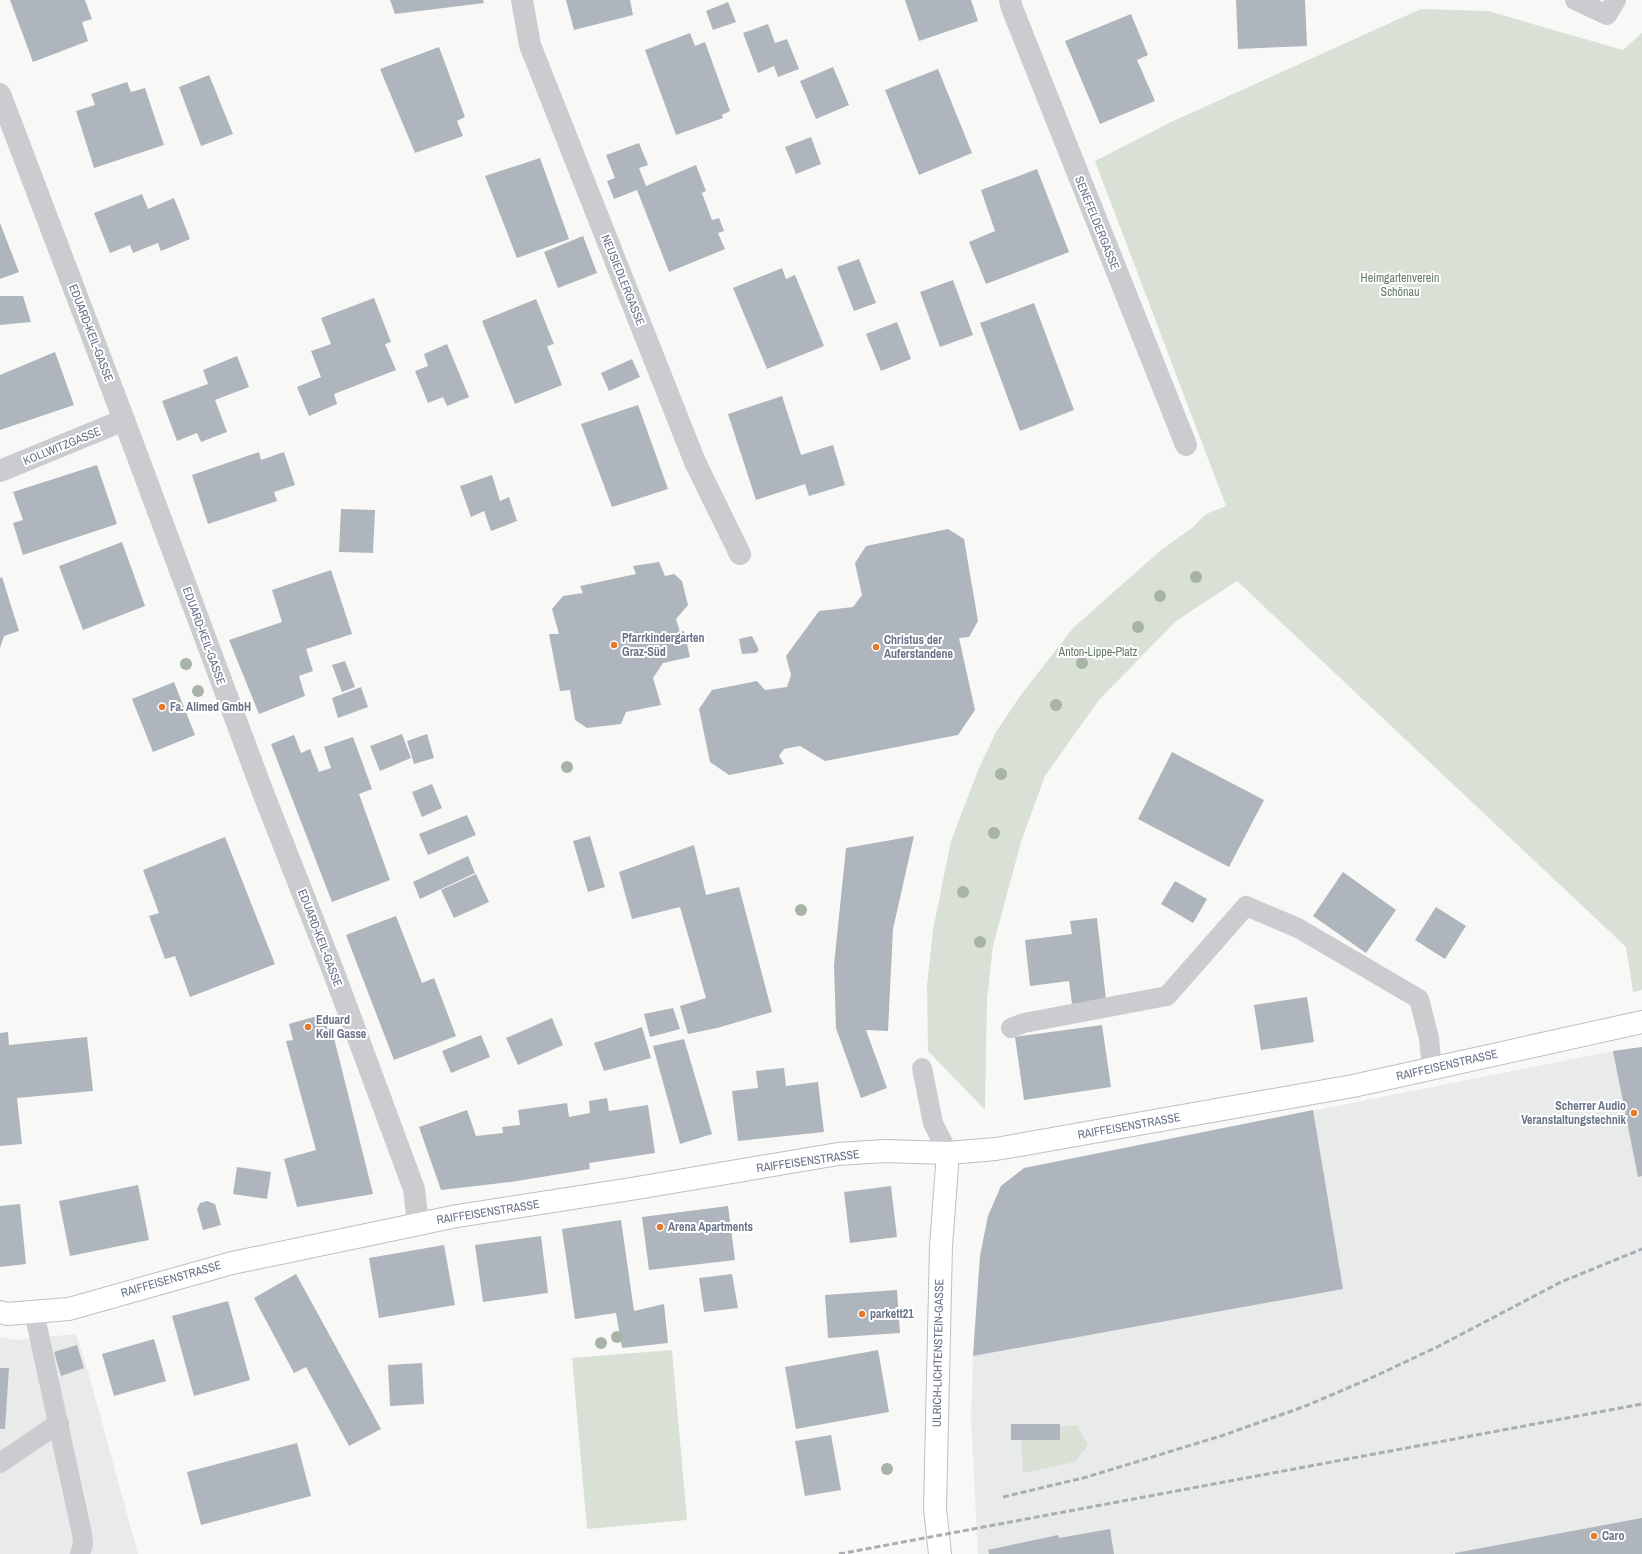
<svg xmlns="http://www.w3.org/2000/svg" width="1642" height="1554" font-family="'Archivo Narrow',sans-serif">
<style>
.built{fill:#e9eaea}
.green{fill:#d9e1d7}
.building{fill:#afb5bd}
.lines{fill:none;stroke-linecap:round;stroke-linejoin:round}
.secondary-casing{stroke:#bcbfc4;stroke-width:24}
.lane{stroke:#caccd0;stroke-width:20}
.street{stroke:#caccd0;stroke-width:22}
.secondary{stroke:#fff;stroke-width:22}
.rail{stroke:#a9adb4;stroke-width:3;stroke-dasharray:6 3;stroke-linecap:butt}
.tree{fill:#a6b3a5}
.poi-dot{fill:#e57b2a;stroke:#fff;stroke-width:1.5}
.labels{text-anchor:middle;dominant-baseline:central;stroke-width:4;stroke-linejoin:round;paint-order:stroke}
.street-label{font-size:12px;fill:#687388;stroke:#fff}
.park-label{font-size:12px;fill:#637a63;stroke:#fff}
.poi-label{font-size:12px;font-weight:bold;fill:#687388;stroke:#fff;text-anchor:start}
</style>
<rect width="100%" height="100%" fill="#f8f9f6"/>
<!-- built -->
<g class="built">
<path d="M 1642,1047 L 1642,1554 L 978,1554 L 971,1418 L 974,1336 L 980,1256 L 988,1216 L 1001,1186 L 1024,1168 L 1613,1051 Z"/>
<path d="M 76,1334 L 89,1375 L 138,1554 L 0,1554 L 0,1337 L 16,1340 Z"/>
</g>
<!-- green -->
<g class="green">
<path d="M 1421,9 L 1488,11 L 1623,50 L 1642,33 L 1642,990 L 1633,992 L 1626,947 L 1237,581 L 1176,621 L 1099,700 L 1045,776 L 1021,842 L 993,946 L 987,1000 L 985,1110 L 928,1051 L 927,985 L 933,930 L 951,841 L 979,768 L 996,732 L 1020,696 L 1074,627 L 1160,551 L 1192,528 L 1206,514 L 1226,506 L 1095,161 L 1171,122 Z"/>
<path d="M 672,1350 L 687,1520 L 587,1529 L 572,1358 Z"/>
<path d="M 1077,1425 L 1088,1445 L 1075,1462 L 1023,1473 L 1021,1440 L 1060,1440 L 1060,1427 Z"/>
</g>
<!-- building -->
<g class="building">
<path d="M 10,0 L 85,0 L 92,19 L 82,22 L 88,41 L 33,62 Z"/>
<path d="M 390,0 L 483,0 L 484,3 L 395,14 Z"/>
<path d="M 566,0 L 630,0 L 633,15 L 574,30 Z"/>
<path d="M 905,0 L 971,0 L 978,21 L 919,41 Z"/>
<path d="M 1236,0 L 1305,0 L 1307,46 L 1238,49 Z"/>
<path d="M 728,2 L 736,22 L 713,30 L 706,11 Z"/>
<path d="M 1131,14 L 1148,55 L 1137,60 L 1155,101 L 1100,124 L 1065,41 Z"/>
<path d="M 768,24 L 775,43 L 787,39 L 799,69 L 778,77 L 774,66 L 758,73 L 743,33 Z"/>
<path d="M 690,33 L 695,46 L 705,42 L 730,111 L 722,115 L 723,118 L 676,135 L 645,50 Z"/>
<path d="M 439,47 L 465,117 L 457,121 L 463,136 L 415,153 L 380,69 Z"/>
<path d="M 833,67 L 849,105 L 816,119 L 800,81 Z"/>
<path d="M 938,69 L 972,153 L 919,175 L 885,90 Z"/>
<path d="M 209,75 L 233,134 L 201,146 L 179,87 Z"/>
<path d="M 127,82 L 131,92 L 145,88 L 164,145 L 94,168 L 76,111 L 95,105 L 91,94 Z"/>
<path d="M 811,137 L 821,164 L 796,174 L 785,147 Z"/>
<path d="M 639,143 L 648,165 L 639,168 L 646,186 L 696,165 L 706,191 L 702,193 L 712,220 L 719,218 L 724,231 L 718,233 L 725,249 L 669,272 L 637,190 L 614,199 L 607,181 L 615,178 L 606,155 Z"/>
<path d="M 540,158 L 569,239 L 517,258 L 485,176 Z"/>
<path d="M 1037,169 L 1069,252 L 986,284 L 969,242 L 995,231 L 981,190 Z"/>
<path d="M 142,194 L 148,209 L 174,198 L 190,239 L 161,251 L 158,243 L 133,253 L 130,245 L 110,253 L 94,213 Z"/>
<path d="M 0,223 L 19,272 L 0,279 Z"/>
<path d="M 583,236 L 597,273 L 558,288 L 544,252 Z"/>
<path d="M 859,259 L 876,303 L 854,311 L 837,267 Z"/>
<path d="M 782,268 L 786,279 L 795,275 L 824,346 L 767,369 L 733,288 Z"/>
<path d="M 953,280 L 973,335 L 940,347 L 920,292 Z"/>
<path d="M 0,296 L 23,296 L 31,322 L 0,325 Z"/>
<path d="M 374,298 L 391,342 L 385,344 L 396,370 L 334,394 L 337,404 L 309,416 L 297,387 L 321,377 L 311,351 L 331,344 L 321,318 Z"/>
<path d="M 536,299 L 554,344 L 547,346 L 562,385 L 515,404 L 482,321 Z"/>
<path d="M 1034,303 L 1074,410 L 1020,431 L 980,323 Z"/>
<path d="M 897,322 L 911,359 L 881,371 L 866,334 Z"/>
<path d="M 447,344 L 469,397 L 447,406 L 443,397 L 428,403 L 415,371 L 428,366 L 424,354 Z"/>
<path d="M 55,352 L 74,405 L 0,430 L 0,375 Z"/>
<path d="M 237,356 L 249,387 L 215,400 L 227,432 L 201,442 L 197,433 L 177,441 L 162,401 L 208,384 L 203,370 Z"/>
<path d="M 632,359 L 640,377 L 609,391 L 601,373 Z"/>
<path d="M 782,396 L 801,455 L 833,445 L 845,485 L 809,496 L 805,484 L 756,500 L 728,414 Z"/>
<path d="M 638,405 L 668,489 L 612,507 L 581,424 Z"/>
<path d="M 259,452 L 261,460 L 284,452 L 295,485 L 274,492 L 277,501 L 208,524 L 192,475 Z"/>
<path d="M 97,465 L 117,524 L 23,555 L 13,523 L 23,520 L 13,492 Z"/>
<path d="M 492,475 L 500,501 L 509,497 L 517,521 L 491,531 L 484,511 L 471,517 L 460,486 Z"/>
<path d="M 341,509 L 375,510 L 373,553 L 339,552 Z"/>
<path d="M 948,529 L 964,539 L 978,621 L 969,637 L 959,638 L 975,710 L 958,735 L 825,761 L 800,746 L 784,749 L 779,756 L 784,764 L 729,775 L 710,762 L 699,709 L 712,690 L 757,681 L 765,690 L 787,687 L 791,675 L 786,656 L 819,611 L 853,607 L 862,595 L 855,563 L 866,546 Z"/>
<path d="M 122,542 L 145,606 L 83,630 L 59,566 Z"/>
<path d="M 659,562 L 665,576 L 674,574 L 682,581 L 688,605 L 676,619 L 680,632 L 684,631 L 690,657 L 663,663 L 653,678 L 661,705 L 626,712 L 621,724 L 587,728 L 575,720 L 570,690 L 560,691 L 549,634 L 559,634 L 552,609 L 563,596 L 583,593 L 580,586 L 636,574 L 633,566 Z"/>
<path d="M 331,570 L 352,634 L 306,649 L 313,671 L 299,676 L 305,696 L 259,714 L 229,640 L 282,622 L 272,590 Z"/>
<path d="M 2,577 L 19,631 L 4,636 L 0,648 L 0,578 Z"/>
<path d="M 752,636 L 759,650 L 756,653 L 742,654 L 739,639 Z"/>
<path d="M 345,661 L 355,687 L 342,692 L 332,665 Z"/>
<path d="M 174,682 L 195,735 L 153,752 L 132,699 Z"/>
<path d="M 361,687 L 368,707 L 338,718 L 332,698 Z"/>
<path d="M 402,734 L 411,758 L 380,771 L 370,746 Z"/>
<path d="M 427,734 L 434,758 L 414,764 L 407,741 Z"/>
<path d="M 294,735 L 301,753 L 310,749 L 319,772 L 331,768 L 324,747 L 353,737 L 372,789 L 359,794 L 390,880 L 332,902 L 271,744 Z"/>
<path d="M 1172,752 L 1264,800 L 1229,867 L 1138,819 Z"/>
<path d="M 432,784 L 442,808 L 422,817 L 412,792 Z"/>
<path d="M 467,815 L 476,835 L 428,855 L 419,834 Z"/>
<path d="M 590,836 L 605,887 L 588,892 L 573,841 Z"/>
<path d="M 914,836 L 893,929 L 888,1031 L 866,1030 L 887,1088 L 861,1098 L 836,1028 L 834,965 L 846,848 Z"/>
<path d="M 225,837 L 275,964 L 190,997 L 175,956 L 165,959 L 149,916 L 159,913 L 143,870 Z"/>
<path d="M 694,845 L 706,895 L 739,887 L 772,1012 L 717,1028 L 688,1034 L 680,1006 L 706,998 L 680,907 L 632,919 L 619,872 Z"/>
<path d="M 468,856 L 475,873 L 420,899 L 413,882 Z"/>
<path d="M 1343,872 L 1396,910 L 1366,953 L 1313,916 Z"/>
<path d="M 476,874 L 489,902 L 454,918 L 441,890 Z"/>
<path d="M 1175,881 L 1207,899 L 1193,923 L 1161,904 Z"/>
<path d="M 1436,907 L 1466,926 L 1445,959 L 1415,940 Z"/>
<path d="M 396,916 L 422,983 L 434,978 L 456,1036 L 394,1060 L 346,935 Z"/>
<path d="M 1097,918 L 1106,1000 L 1072,1004 L 1069,981 L 1030,986 L 1025,940 L 1072,934 L 1070,921 Z"/>
<path d="M 1307,997 L 1314,1042 L 1261,1050 L 1254,1005 Z"/>
<path d="M 673,1008 L 680,1029 L 650,1037 L 644,1014 Z"/>
<path d="M 324,1014 L 328,1031 L 332,1030 L 373,1194 L 297,1207 L 284,1159 L 316,1150 L 286,1041 L 293,1040 L 289,1024 Z"/>
<path d="M 552,1018 L 563,1045 L 518,1065 L 506,1038 Z"/>
<path d="M 1102,1025 L 1111,1087 L 1024,1100 L 1015,1037 Z"/>
<path d="M 642,1027 L 651,1058 L 604,1071 L 594,1043 Z"/>
<path d="M 8,1032 L 9,1045 L 87,1037 L 93,1091 L 17,1098 L 22,1144 L 0,1146 L 0,1033 Z"/>
<path d="M 481,1035 L 490,1057 L 451,1073 L 442,1051 Z"/>
<path d="M 684,1039 L 712,1134 L 680,1144 L 653,1046 Z"/>
<path d="M 1642,1047 L 1642,1176 L 1638,1177 L 1613,1051 Z"/>
<path d="M 784,1068 L 786,1086 L 818,1082 L 824,1132 L 738,1141 L 732,1091 L 758,1088 L 756,1071 Z"/>
<path d="M 607,1098 L 609,1111 L 648,1105 L 655,1153 L 589,1163 L 590,1169 L 511,1182 L 441,1190 L 419,1127 L 467,1110 L 476,1136 L 503,1133 L 502,1127 L 520,1125 L 518,1110 L 567,1103 L 569,1117 L 590,1113 L 589,1101 Z"/>
<path d="M 1313,1110 L 1343,1289 L 973,1356 L 980,1256 L 988,1216 L 1001,1186 L 1024,1168 Z"/>
<path d="M 237,1167 L 271,1172 L 267,1199 L 233,1194 Z"/>
<path d="M 138,1185 L 149,1240 L 70,1256 L 59,1201 Z"/>
<path d="M 891,1186 L 897,1237 L 850,1243 L 844,1192 Z"/>
<path d="M 207,1201 L 215,1204 L 221,1225 L 203,1230 L 197,1209 L 200,1203 Z"/>
<path d="M 20,1204 L 26,1264 L 0,1267 L 0,1206 Z"/>
<path d="M 728,1206 L 735,1260 L 649,1270 L 642,1217 Z"/>
<path d="M 621,1220 L 634,1311 L 664,1304 L 668,1343 L 622,1348 L 616,1313 L 575,1319 L 562,1229 Z"/>
<path d="M 541,1236 L 548,1293 L 483,1302 L 475,1245 Z"/>
<path d="M 444,1245 L 455,1305 L 379,1318 L 369,1258 Z"/>
<path d="M 296,1274 L 381,1429 L 349,1446 L 306,1367 L 294,1373 L 254,1298 Z"/>
<path d="M 732,1274 L 738,1308 L 704,1312 L 699,1278 Z"/>
<path d="M 897,1290 L 900,1333 L 828,1338 L 825,1295 Z"/>
<path d="M 228,1301 L 250,1380 L 194,1396 L 172,1316 Z"/>
<path d="M 154,1339 L 166,1381 L 114,1396 L 102,1354 Z"/>
<path d="M 77,1345 L 84,1368 L 61,1376 L 54,1352 Z"/>
<path d="M 878,1350 L 889,1412 L 796,1429 L 785,1367 Z"/>
<path d="M 422,1363 L 424,1404 L 390,1406 L 388,1365 Z"/>
<path d="M 0,1368 L 9,1368 L 5,1429 L 0,1429 Z"/>
<rect x="1011" y="1424" width="49" height="16"/>
<path d="M 831,1435 L 841,1490 L 805,1496 L 795,1441 Z"/>
<path d="M 297,1443 L 311,1496 L 201,1525 L 187,1472 Z"/>
<path d="M 1642,1518 L 1642,1554 L 1455,1554 L 1455,1553 Z"/>
<path d="M 1110,1529 L 1114,1554 L 989,1554 L 988,1550 L 1058,1535 L 1059,1538 Z"/>
</g>
<g class="lines">
<!-- secondary casing -->
<g class="secondary-casing">
<g id="secondary">
<path d="M 0,1312 L 7,1314 L 69,1309 L 232,1263 L 457,1216 L 631,1189 L 838,1154 L 885,1151 L 948,1153 L 996,1149 L 1353,1086 L 1642,1022"/>
<path d="M 940,1554 L 935,1509 L 941,1246 L 948,1153"/>
</g>
</g>
<!-- lane -->
<g class="lane">
<path d="M 1575,0 L 1607,15 L 1616,0"/>
<path d="M 1011,1028 L 1024,1023 L 1167,996 L 1246,906 L 1298,928 L 1419,999 L 1429,1038 L 1432,1069"/>
<path d="M 922,1068 L 933,1123 L 948,1153"/>
<path d="M 34,1312 L 82,1534 L 83,1544 L 80,1554"/>
<path d="M 0,1463 L 59,1423"/>
</g>
<!-- street -->
<g class="street">
<path d="M 522,0 L 530,45 L 695,462 L 740,554"/>
<path d="M 1010,0 L 1012,8 L 1186,445"/>
<path d="M 0,94 L 124,420 L 262,790 L 334,973 L 414,1189 L 418,1224"/>
<path d="M 0,471 L 124,420"/>
</g>
<!-- secondary -->
<use href="#secondary" class="secondary"/>
<!-- rail -->
<g class="rail">
<path d="M 1003,1497 L 1087,1477 L 1224,1435 L 1303,1407 L 1369,1379 L 1437,1347 L 1561,1282 L 1642,1249"/>
<path d="M 839,1554 L 1642,1404"/>
</g>
</g>
<!-- trees -->
<g class="tree">
<circle cx="1196" cy="577" r="6"/>
<circle cx="1160" cy="596" r="6"/>
<circle cx="1138" cy="627" r="6"/>
<circle cx="1082" cy="663" r="6"/>
<circle cx="186" cy="664" r="6"/>
<circle cx="198" cy="691" r="6"/>
<circle cx="1056" cy="705" r="6"/>
<circle cx="567" cy="767" r="6"/>
<circle cx="1001" cy="774" r="6"/>
<circle cx="994" cy="833" r="6"/>
<circle cx="963" cy="892" r="6"/>
<circle cx="801" cy="910" r="6"/>
<circle cx="980" cy="942" r="6"/>
<circle cx="617" cy="1337" r="6"/>
<circle cx="601" cy="1343" r="6"/>
<circle cx="887" cy="1469" r="6"/>
</g>
<!-- markers -->
<g class="poi-dot">
<circle cx="614" cy="645" r="4"/>
<circle cx="876" cy="647" r="4"/>
<circle cx="162" cy="707" r="4"/>
<circle cx="308" cy="1027" r="4"/>
<circle cx="1634" cy="1113" r="4"/>
<circle cx="660" cy="1227" r="4"/>
<circle cx="862" cy="1314" r="4"/>
<circle cx="1594" cy="1536" r="4"/>
</g>
<g class="labels">
<!-- street labels -->
<g class="street-label">
<text transform="translate(1097 223) rotate(68)">SENEFELDERGASSE</text>
<text transform="translate(623 280) rotate(68)">NEUSIEDLERGASSE</text>
<text transform="translate(91 333) rotate(69)">EDUARD-KEIL-GASSE</text>
<text transform="translate(62 446) rotate(-22)">KOLLWITZGASSE</text>
<text transform="translate(204 636) rotate(70)">EDUARD-KEIL-GASSE</text>
<text transform="translate(320 938) rotate(69)">EDUARD-KEIL-GASSE</text>
<text transform="translate(1447 1065) rotate(-13)">RAIFFEISENSTRASSE</text>
<text transform="translate(1129 1126) rotate(-10)">RAIFFEISENSTRASSE</text>
<text transform="translate(808 1161) rotate(-8)">RAIFFEISENSTRASSE</text>
<text transform="translate(488 1212) rotate(-9)">RAIFFEISENSTRASSE</text>
<text transform="translate(171 1279) rotate(-16)">RAIFFEISENSTRASSE</text>
<text transform="translate(938 1353) rotate(-89)">ULRICH-LICHTENSTEIN-GASSE</text>
</g>
<!-- park labels -->
<g class="park-label">
<text x="1400" y="278">Heimgartenverein<tspan x="1400" dy="14">Schönau</tspan></text>
<text x="1098" y="652">Anton-Lippe-Platz</text>
</g>
<!-- poi labels -->
<g class="poi-label">
<text x="622" y="638">Pfarrkindergarten<tspan x="622" dy="14">Graz-Süd</tspan></text>
<text x="884" y="640">Christus der<tspan x="884" dy="14">Auferstandene</tspan></text>
<text x="170" y="707">Fa. Alimed GmbH</text>
<text x="316" y="1020">Eduard<tspan x="316" dy="14">Keil Gasse</tspan></text>
<text x="1626" y="1106" text-anchor="end">Scherrer Audio<tspan x="1626" dy="14">Veranstaltungstechnik</tspan></text>
<text x="668" y="1227">Arena Apartments</text>
<text x="870" y="1314">parkett21</text>
<text x="1602" y="1536">Caro</text>
</g>
</g>
</svg>
